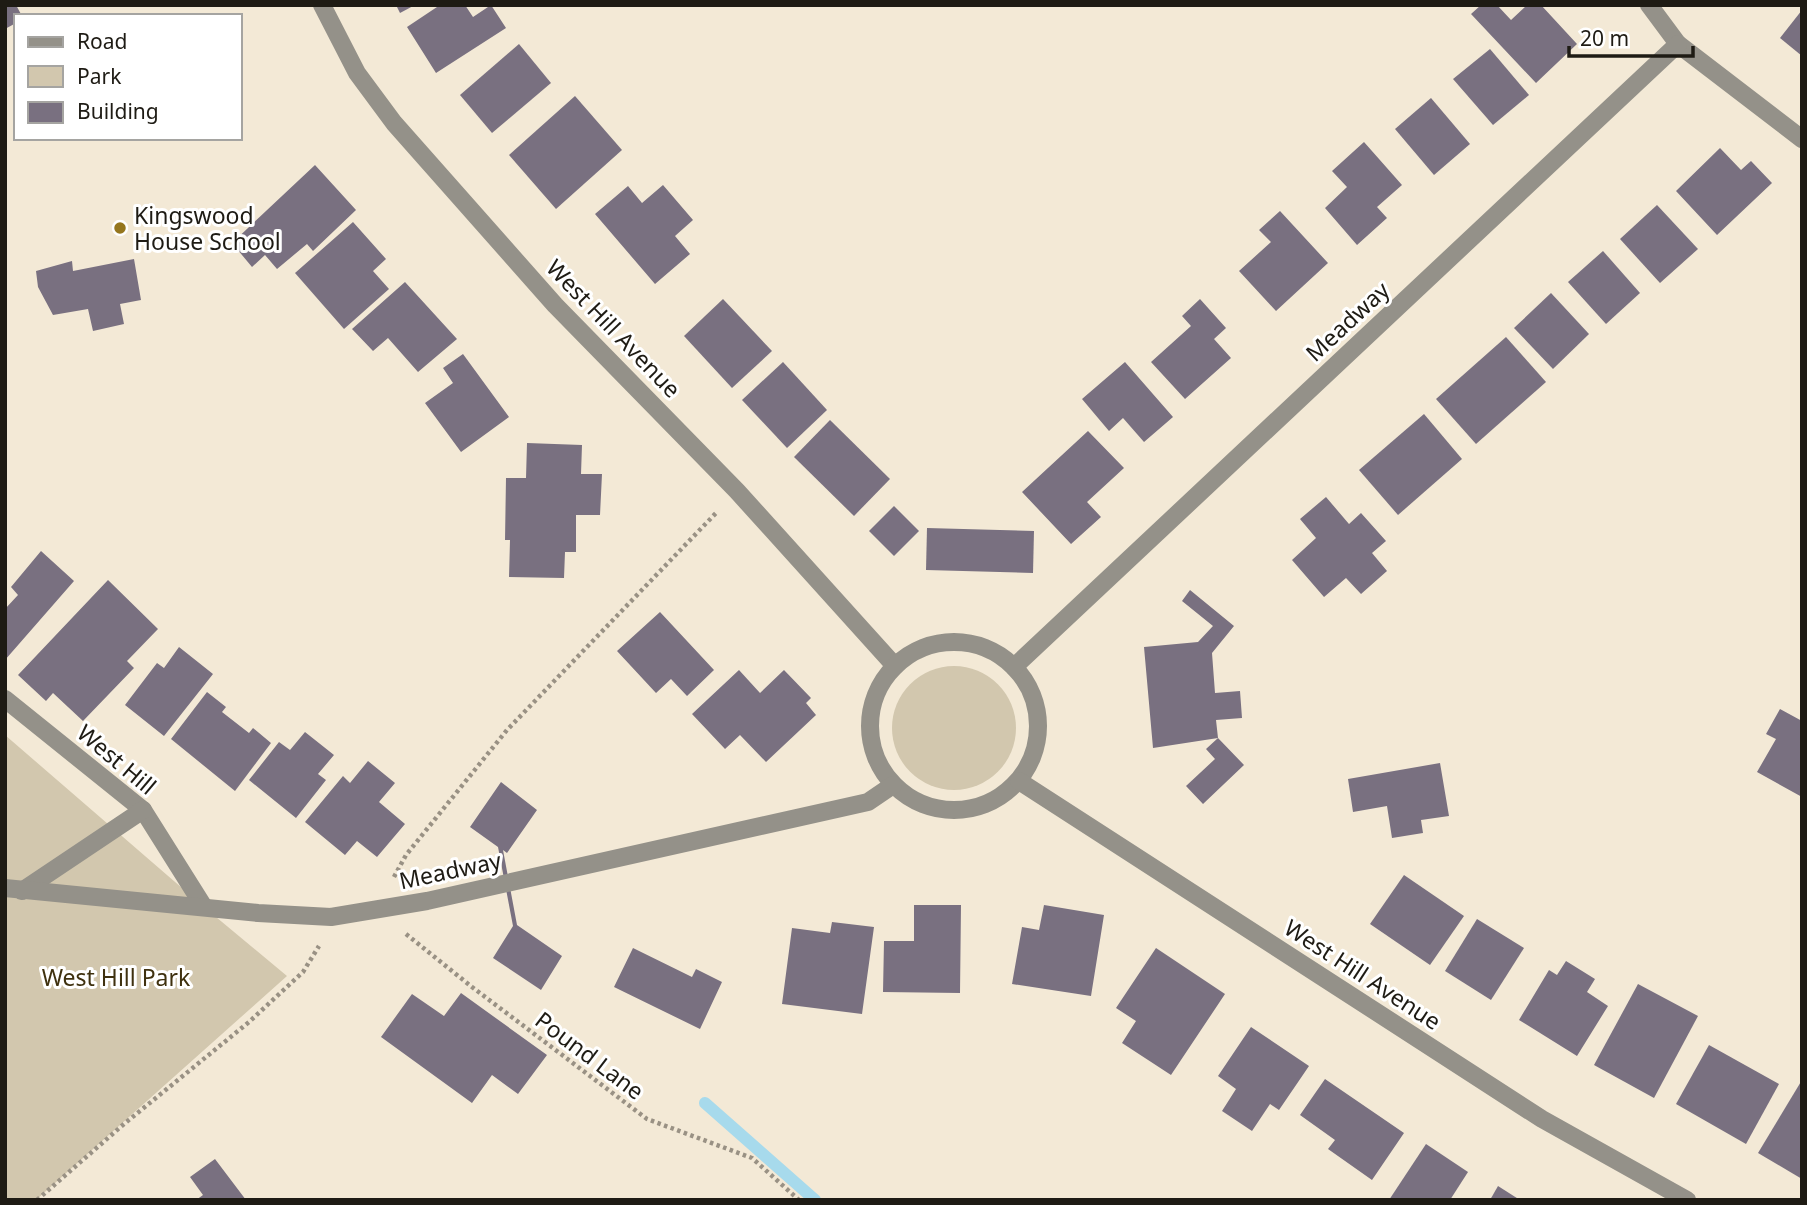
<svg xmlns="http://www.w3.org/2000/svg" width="1807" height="1205" font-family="'Noto Sans',sans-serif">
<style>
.green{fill:#d2c7ae}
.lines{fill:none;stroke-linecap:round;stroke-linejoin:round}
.stream{stroke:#a7daec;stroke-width:12}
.building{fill:#797080}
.path{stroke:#999184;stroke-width:4.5;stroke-dasharray:3.5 3.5;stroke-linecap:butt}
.service{stroke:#949189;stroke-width:18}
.minor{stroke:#949189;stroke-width:18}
.poi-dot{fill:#95761e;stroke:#fff;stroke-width:2.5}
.labels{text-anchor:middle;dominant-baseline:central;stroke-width:6;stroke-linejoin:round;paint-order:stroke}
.poi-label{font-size:23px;fill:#1e1b14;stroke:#fff;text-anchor:start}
.street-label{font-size:23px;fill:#1e1b14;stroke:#fff}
.park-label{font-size:23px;fill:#3f310f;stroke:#fff}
</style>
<rect width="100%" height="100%" fill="#f3e9d6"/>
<!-- green -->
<g class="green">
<circle cx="954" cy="728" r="62"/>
<path d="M 5,735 L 204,907 L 287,976 L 36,1200 L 5,1200 Z"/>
</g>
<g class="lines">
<!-- stream -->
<path class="stream" d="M 705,1103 L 815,1200"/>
</g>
<!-- building -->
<g class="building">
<path d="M 5,5 L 16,5 L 22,16 L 16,16 L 16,23 L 5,29 Z"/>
<path d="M 396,5 L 415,5 L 400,13 Z"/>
<path d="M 440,5 L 465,5 L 473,17 L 491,5 L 506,28 L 436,73 L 407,27 Z"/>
<path d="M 1481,5 L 1497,5 L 1511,20 L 1527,5 L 1541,5 L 1577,44 L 1536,83 L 1471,14 Z"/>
<path d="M 1802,10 L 1802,56 L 1780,38 Z"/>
<path d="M 519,44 L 551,83 L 492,133 L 460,95 Z"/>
<path d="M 1490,49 L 1529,95 L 1493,125 L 1453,79 Z"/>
<path d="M 575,96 L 622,150 L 556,209 L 509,155 Z"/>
<path d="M 1431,98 L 1470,144 L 1434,175 L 1395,129 Z"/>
<path d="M 1364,142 L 1402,185 L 1377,207 L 1387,218 L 1357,245 L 1325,208 L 1347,187 L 1332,171 Z"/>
<path d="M 1720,148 L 1741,170 L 1751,161 L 1772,183 L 1717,235 L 1676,191 Z"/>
<path d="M 315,165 L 356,210 L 313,251 L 307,244 L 277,269 L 265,255 L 252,267 L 232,243 Z"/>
<path d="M 663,185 L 693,220 L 675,236 L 690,254 L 655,284 L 595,214 L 628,186 L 642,203 Z"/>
<path d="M 1657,205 L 1698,249 L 1660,283 L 1620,239 Z"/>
<path d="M 1280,211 L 1328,263 L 1276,311 L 1239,271 L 1271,242 L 1259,230 Z"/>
<path d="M 353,222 L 386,259 L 373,271 L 389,289 L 344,329 L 295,273 Z"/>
<path d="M 1603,251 L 1640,293 L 1606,324 L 1568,282 Z"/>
<path d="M 134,259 L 141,300 L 120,304 L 124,324 L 93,331 L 88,309 L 53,315 L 38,287 L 36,271 L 72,261 L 73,271 Z"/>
<path d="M 405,282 L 457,339 L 418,372 L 388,338 L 373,351 L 352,329 Z"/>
<path d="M 1551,293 L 1589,334 L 1553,369 L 1514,328 Z"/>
<path d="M 723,299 L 772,351 L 732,388 L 684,336 Z"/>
<path d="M 1200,299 L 1226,328 L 1214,339 L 1231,358 L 1185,399 L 1151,362 L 1191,326 L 1182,316 Z"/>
<path d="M 1506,337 L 1546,382 L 1476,444 L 1436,399 Z"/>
<path d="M 463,354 L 509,417 L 461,452 L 425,403 L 453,383 L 443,368 Z"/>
<path d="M 783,362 L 827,410 L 787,448 L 742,400 Z"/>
<path d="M 1125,362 L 1173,417 L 1144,442 L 1123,418 L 1109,431 L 1082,399 Z"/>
<path d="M 1424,414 L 1462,459 L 1398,515 L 1359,470 Z"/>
<path d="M 830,420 L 890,479 L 854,516 L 794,457 Z"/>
<path d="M 1088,431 L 1124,468 L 1087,502 L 1101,517 L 1071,544 L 1022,492 Z"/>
<path d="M 527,443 L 582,445 L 581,474 L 602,474 L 600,515 L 576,515 L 576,552 L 565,552 L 564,578 L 509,577 L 510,540 L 505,540 L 506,478 L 526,478 Z"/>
<path d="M 1326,497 L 1349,524 L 1361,513 L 1386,541 L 1372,553 L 1387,571 L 1361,594 L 1346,578 L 1324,597 L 1292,560 L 1316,538 L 1300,519 Z"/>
<path d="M 894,506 L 919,531 L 894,556 L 869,531 Z"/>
<path d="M 927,528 L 1034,531 L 1033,573 L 926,570 Z"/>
<path d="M 41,551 L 74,581 L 5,660 L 5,609 L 18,595 L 11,587 Z"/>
<path d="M 108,580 L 158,629 L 127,661 L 134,668 L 83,721 L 53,693 L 46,701 L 18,675 Z"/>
<path d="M 1190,590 L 1234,626 L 1212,653 L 1215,693 L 1240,691 L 1242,718 L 1216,720 L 1218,738 L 1153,748 L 1144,647 L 1198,642 L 1213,626 L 1182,601 Z"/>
<path d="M 660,612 L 714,670 L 687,696 L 671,679 L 656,693 L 617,651 Z"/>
<path d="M 179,647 L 213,674 L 164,736 L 125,705 L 157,663 L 164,668 Z"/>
<path d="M 739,670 L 760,693 L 784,670 L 811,698 L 806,703 L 816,715 L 766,762 L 740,735 L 725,749 L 692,714 Z"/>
<path d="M 207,692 L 226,707 L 222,712 L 249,733 L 253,728 L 271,743 L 235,791 L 171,739 Z"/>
<path d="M 1780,709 L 1802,721 L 1802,797 L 1757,772 L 1776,739 L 1766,734 Z"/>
<path d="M 305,732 L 334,755 L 318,774 L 326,780 L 296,818 L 249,780 L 279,742 L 290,750 Z"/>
<path d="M 1218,738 L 1244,765 L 1203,804 L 1186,786 L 1215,759 L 1206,749 Z"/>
<path d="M 368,761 L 395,783 L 379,802 L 405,824 L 377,857 L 357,841 L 345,855 L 305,822 L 343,776 L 350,783 Z"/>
<path d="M 1440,763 L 1449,816 L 1421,820 L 1423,833 L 1392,838 L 1387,806 L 1353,812 L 1348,779 Z"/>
<path d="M 501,782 L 537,810 L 507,853 L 503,850 L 517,925 L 562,956 L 541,990 L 493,958 L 513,926 L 498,847 L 470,827 Z"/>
<path d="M 1404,875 L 1464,916 L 1430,965 L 1370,924 Z"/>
<path d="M 914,905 L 961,905 L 960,993 L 883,992 L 884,941 L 914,941 Z"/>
<path d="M 1044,905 L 1104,915 L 1091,996 L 1012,984 L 1022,927 L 1039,930 Z"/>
<path d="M 1477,919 L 1524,948 L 1491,1000 L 1445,971 Z"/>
<path d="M 832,922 L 874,927 L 862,1014 L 782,1004 L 792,928 L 830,933 Z"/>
<path d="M 633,948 L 692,977 L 696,969 L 722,982 L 700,1029 L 614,987 Z"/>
<path d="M 1156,948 L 1225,994 L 1171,1075 L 1122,1043 L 1136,1021 L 1116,1008 Z"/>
<path d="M 1566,961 L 1595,979 L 1587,992 L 1608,1006 L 1577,1056 L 1519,1020 L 1549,970 L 1557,975 Z"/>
<path d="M 1638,984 L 1698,1016 L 1654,1098 L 1594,1065 Z"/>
<path d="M 461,993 L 547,1055 L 518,1094 L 492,1075 L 472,1103 L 381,1037 L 412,994 L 444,1016 Z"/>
<path d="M 1251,1027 L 1309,1066 L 1279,1110 L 1270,1104 L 1252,1131 L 1222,1111 L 1236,1089 L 1218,1076 Z"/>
<path d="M 1709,1045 L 1779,1084 L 1746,1144 L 1676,1104 Z"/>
<path d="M 1325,1079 L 1404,1133 L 1372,1180 L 1328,1149 L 1335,1140 L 1300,1115 Z"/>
<path d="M 1802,1080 L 1802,1179 L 1758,1153 Z"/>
<path d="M 1426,1144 L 1468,1172 L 1450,1200 L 1389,1200 Z"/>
<path d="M 215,1159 L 246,1200 L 196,1200 L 203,1195 L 190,1177 Z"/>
<path d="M 1498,1186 L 1520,1200 L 1490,1200 Z"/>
</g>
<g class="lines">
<!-- path -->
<g class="path">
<path d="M 394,877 L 406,855 L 507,730 L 717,512"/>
<path d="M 406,934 L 472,987 L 647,1119 L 752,1158 L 799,1200"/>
<path d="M 37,1200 L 124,1124 L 249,1022 L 303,972 L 319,946"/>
</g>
<!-- service -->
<g class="service">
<path d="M 5,699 L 143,810 L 204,907"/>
<path d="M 22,891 L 143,810"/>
</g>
<!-- minor -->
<g class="minor">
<path d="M 322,5 L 357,73 L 394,123 L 555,305 L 737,491 L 895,666"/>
<path d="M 1649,5 L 1678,44 L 1802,139"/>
<circle cx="954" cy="726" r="84"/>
<path d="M 1014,667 L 1678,44"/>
<path d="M 1019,781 L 1542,1119 L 1687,1200"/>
<path d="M 5,888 L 258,913 L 331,917 L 427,901 L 868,802 L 893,785"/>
</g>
</g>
<!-- markers -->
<circle class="poi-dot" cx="120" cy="228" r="7"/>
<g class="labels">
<!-- poi labels -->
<g class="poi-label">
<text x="134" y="215">Kingswood<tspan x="134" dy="26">House School</tspan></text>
</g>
<!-- street labels -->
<g class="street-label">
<text transform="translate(1347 321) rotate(-43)">Meadway</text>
<text transform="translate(614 328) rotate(46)">West Hill Avenue</text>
<text transform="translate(117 759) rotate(40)">West Hill</text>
<text transform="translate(450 870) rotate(-12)">Meadway</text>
<text transform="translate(1363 974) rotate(33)">West Hill Avenue</text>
<text transform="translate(590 1055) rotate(37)">Pound Lane</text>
</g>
<!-- park labels -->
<g class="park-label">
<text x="116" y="977">West Hill Park</text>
</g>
</g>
<!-- border -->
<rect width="1807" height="1205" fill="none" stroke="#1e1b14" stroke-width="14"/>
<!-- legend -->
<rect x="14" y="14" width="228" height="126" fill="#ffffff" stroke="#a5a4a1" stroke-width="2"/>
<rect x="28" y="37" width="35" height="10" fill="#949189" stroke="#a5a4a1" stroke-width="2"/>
<text x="77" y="49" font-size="21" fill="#1e1b14">Road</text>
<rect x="28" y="66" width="35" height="21" fill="#d2c7ae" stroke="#a5a4a1" stroke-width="2"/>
<text x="77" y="84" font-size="21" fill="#1e1b14">Park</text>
<rect x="28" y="102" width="35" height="21" fill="#797080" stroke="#a5a4a1" stroke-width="2"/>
<text x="77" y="119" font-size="21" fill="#1e1b14">Building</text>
<!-- scale -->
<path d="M1569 46v10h124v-10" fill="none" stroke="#1e1b14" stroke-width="3.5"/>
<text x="1580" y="46" font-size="21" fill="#1e1b14" stroke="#ffffff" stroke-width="5" paint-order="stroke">20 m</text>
</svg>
